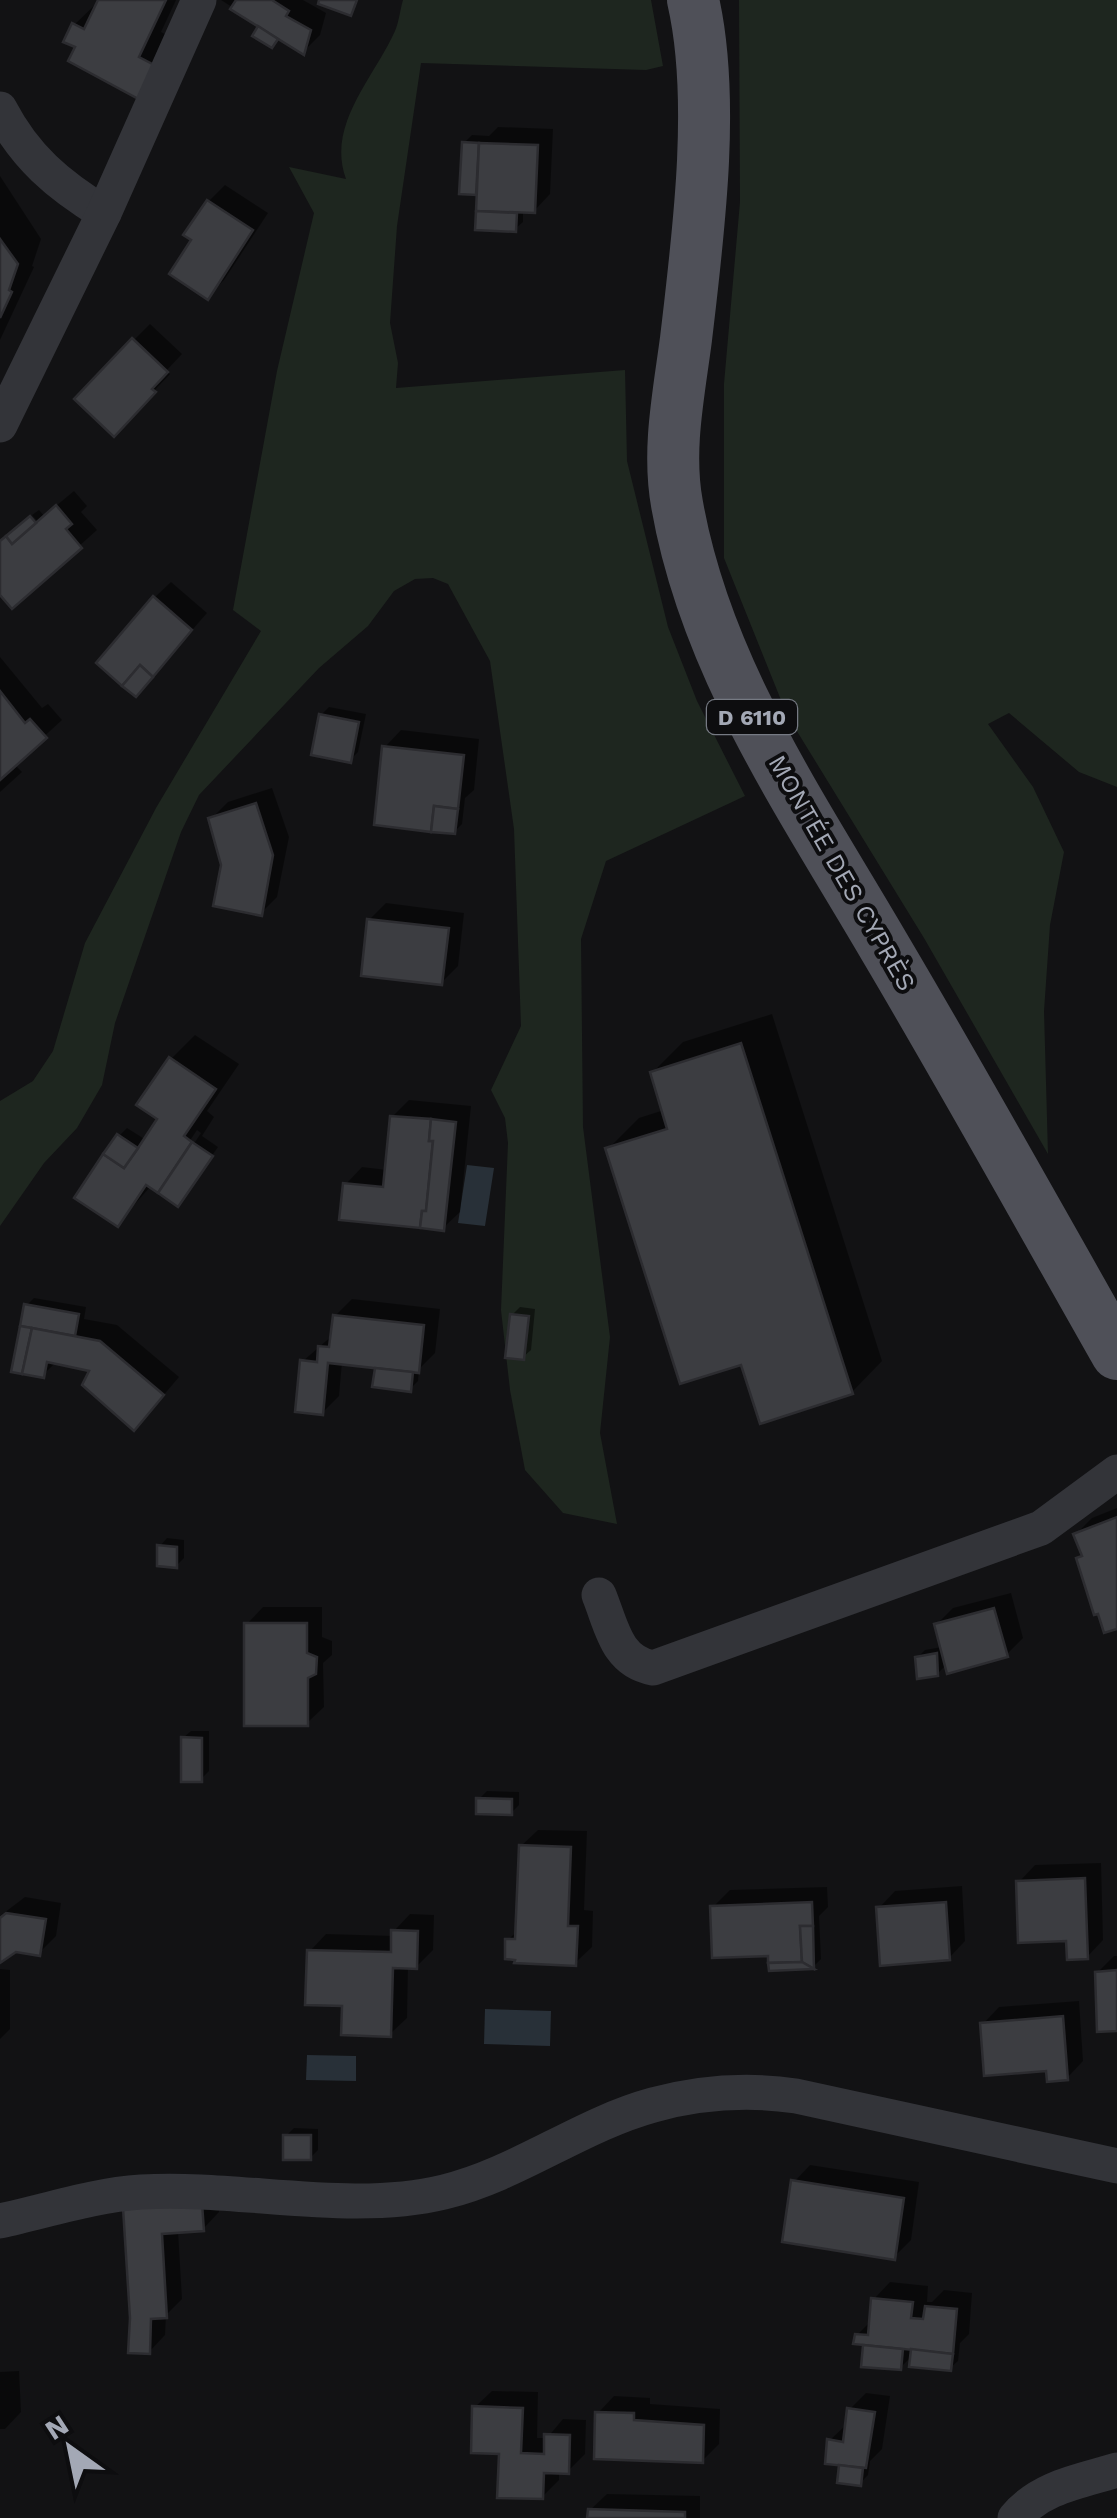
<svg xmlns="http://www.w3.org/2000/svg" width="1117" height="2518" font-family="'Work Sans',sans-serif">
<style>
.green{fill:#1e261f}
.water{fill:#283038}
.shadow{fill:#0007;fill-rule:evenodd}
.building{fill:#3c3d41;stroke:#2c2c30;stroke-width:2.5}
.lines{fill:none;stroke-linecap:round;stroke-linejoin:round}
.street{stroke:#333439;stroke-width:35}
.primary{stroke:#4f5058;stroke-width:52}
.labels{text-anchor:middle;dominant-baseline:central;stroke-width:8;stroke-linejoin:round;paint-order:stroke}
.shield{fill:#0d0d0f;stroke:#767a83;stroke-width:2.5}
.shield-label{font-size:22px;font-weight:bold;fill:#a3a8b5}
.street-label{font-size:25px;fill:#a3a8b5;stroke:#0d0d0f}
</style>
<rect width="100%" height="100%" fill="#121214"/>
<!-- green -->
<g class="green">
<path d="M 403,0 L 651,0 L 663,66 L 646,70 L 421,63 L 397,226 L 390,323 L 398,363 L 396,388 L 625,370 L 627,461 L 668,627 L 697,701 L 745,796 L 606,861 L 581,939 L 583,1127 L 610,1337 L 600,1433 L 617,1524 L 563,1513 L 525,1470 L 510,1390 L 501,1310 L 508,1143 L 505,1118 L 491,1090 L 521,1026 L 514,829 L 490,661 L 448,584 L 433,578 L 415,579 L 394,591 L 368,626 L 319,668 L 199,795 L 181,832 L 115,1023 L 102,1085 L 77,1128 L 44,1163 L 0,1226 L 0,1101 L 33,1081 L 53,1051 L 85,943 L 156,808 L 261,631 L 233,610 L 277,371 L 314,213 L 289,167 L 346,179 C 326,125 374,78 395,31 C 399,22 400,10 403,0 Z"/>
<path d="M 739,0 L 1117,0 L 1117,787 L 1079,772 L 1009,713 L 988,724 L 1033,787 L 1064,852 L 1050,925 L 1044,1011 L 1048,1154 L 924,938 L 787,715 L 724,558 L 724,384 L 740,202 Z"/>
</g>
<!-- water -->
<g class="water">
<path d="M 467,1165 L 494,1168 L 485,1226 L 458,1223 Z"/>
<path d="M 485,2009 L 551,2011 L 550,2046 L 484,2044 Z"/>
<path d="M 307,2055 L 356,2056 L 356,2081 L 306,2080 Z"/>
</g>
<!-- shadow -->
<g class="shadow">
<path d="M 176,0 L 161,32 L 183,44 L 167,74 L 78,46 L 74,25 L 99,1 Z"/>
<path d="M 221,0 L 303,0 L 326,13 L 320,35 L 304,51 L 280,37 L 272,45 L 262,26 Z"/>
<path d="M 498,127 L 553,129 L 550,194 L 534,211 L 523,210 L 523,222 L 515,229 L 477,228 L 479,188 L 475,192 L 464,143 L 472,135 L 489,136 Z"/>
<path d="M 0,176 L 41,239 L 32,266 L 34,267 L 0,340 Z"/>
<path d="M 225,185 L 268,213 L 224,280 L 207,297 L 209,201 Z"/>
<path d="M 150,324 L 182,354 L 166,371 L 170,374 L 114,433 L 134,340 Z"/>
<path d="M 74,491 L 87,506 L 81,512 L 97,530 L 12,606 L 0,591 L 0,542 L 35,525 L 38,522 L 32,515 L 39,510 L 44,516 Z"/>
<path d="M 171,582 L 207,613 L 159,668 L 154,598 Z"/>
<path d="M 0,657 L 42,708 L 48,704 L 62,720 L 14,764 L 22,772 L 0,792 Z"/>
<path d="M 329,707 L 366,714 L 358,752 L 350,760 L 321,715 Z"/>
<path d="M 401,730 L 479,739 L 474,790 L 465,798 L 462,824 L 454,832 L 385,747 Z"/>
<path d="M 272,788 L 289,837 L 277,897 L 261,913 L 224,865 L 211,819 L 228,802 Z"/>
<path d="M 386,903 L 464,913 L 458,966 L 441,983 L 369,920 Z"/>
<path d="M 772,1014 L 882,1361 L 852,1392 L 743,1362 L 608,1149 L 639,1118 L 664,1110 L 652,1073 L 683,1042 Z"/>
<path d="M 195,1035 L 239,1064 L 207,1111 L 214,1117 L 202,1136 L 218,1147 L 178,1204 L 151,1186 L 117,1224 L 119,1136 L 127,1128 L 146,1140 L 160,1118 L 171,1059 ZM 197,1130 L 201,1133 L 179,1166 L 173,1166 Z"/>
<path d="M 409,1100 L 471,1106 L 460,1212 L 443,1228 L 346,1184 L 362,1167 L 387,1170 L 392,1117 Z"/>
<path d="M 34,1298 L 86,1307 L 84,1319 L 117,1325 L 179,1377 L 150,1411 L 93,1369 L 57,1361 L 43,1375 L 26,1306 Z"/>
<path d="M 352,1299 L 440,1309 L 435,1353 L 419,1369 L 418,1381 L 410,1389 L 380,1366 L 342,1362 L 339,1396 L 322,1413 L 303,1361 L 333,1335 L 335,1316 Z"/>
<path d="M 520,1307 L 535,1309 L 531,1350 L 523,1357 L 512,1315 Z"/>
<path d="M 1117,1508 L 1117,1626 L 1079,1559 L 1084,1554 L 1076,1534 L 1092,1518 Z"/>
<path d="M 167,1538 L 184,1540 L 184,1558 L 176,1566 L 160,1546 Z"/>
<path d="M 1011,1593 L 1023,1638 L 1006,1655 L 947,1664 L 937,1674 L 917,1658 L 925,1650 L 942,1647 L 936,1625 L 953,1608 Z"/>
<path d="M 263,1607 L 322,1607 L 322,1637 L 332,1641 L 332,1655 L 323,1663 L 324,1707 L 307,1723 L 247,1624 Z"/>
<path d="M 191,1731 L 209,1731 L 209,1771 L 201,1779 L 183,1738 Z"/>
<path d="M 487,1791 L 519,1792 L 519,1805 L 511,1813 L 479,1799 Z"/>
<path d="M 538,1830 L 587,1831 L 584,1910 L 593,1911 L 592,1947 L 575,1963 L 508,1940 L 518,1930 L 521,1846 Z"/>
<path d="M 1101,1863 L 1103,1940 L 1087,1957 L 1019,1882 L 1035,1865 Z"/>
<path d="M 962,1886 L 965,1941 L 949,1958 L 879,1908 L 895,1891 Z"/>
<path d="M 827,1887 L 828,1907 L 819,1916 L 821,1959 L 813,1967 L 771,1953 L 713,1907 L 730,1890 Z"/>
<path d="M 25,1897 L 61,1903 L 56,1936 L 39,1953 L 15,1949 L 0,1960 L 0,1916 Z"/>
<path d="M 410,1914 L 434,1915 L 433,1950 L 416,1967 L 408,1966 L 407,2018 L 390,2034 L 344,2004 L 310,1951 L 326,1934 L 394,1936 L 394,1931 Z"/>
<path d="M 1114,1956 L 1117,1956 L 1117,2028 L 1097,1973 Z"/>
<path d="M 0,1969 L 10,1970 L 10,2029 L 0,2039 Z"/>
<path d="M 1079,2001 L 1083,2061 L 1067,2078 L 983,2024 L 999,2007 Z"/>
<path d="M 294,2128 L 318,2129 L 318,2150 L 310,2158 L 286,2136 Z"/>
<path d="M 810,2165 L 919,2182 L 911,2240 L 894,2257 L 794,2182 Z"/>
<path d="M 217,2188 L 219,2212 L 203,2229 L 178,2231 L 182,2299 L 166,2315 L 165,2335 L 149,2352 L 132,2318 L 126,2208 Z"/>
<path d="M 890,2282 L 928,2286 L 927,2302 L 932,2302 L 944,2290 L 972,2293 L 969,2334 L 960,2343 L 958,2361 L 950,2368 L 913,2355 L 900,2368 L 865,2346 L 857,2335 L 872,2320 L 874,2299 Z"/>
<path d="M 19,2371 L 21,2412 L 5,2429 L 0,2429 L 0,2372 Z"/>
<path d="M 492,2391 L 538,2392 L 537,2438 L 547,2438 L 563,2419 L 586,2420 L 585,2454 L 568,2471 L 559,2471 L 559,2480 L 542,2497 L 501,2452 L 475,2407 Z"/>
<path d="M 866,2393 L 890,2396 L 882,2449 L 870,2461 L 868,2475 L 860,2483 L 830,2440 L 847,2424 L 850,2409 Z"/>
<path d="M 614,2396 L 650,2398 L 650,2404 L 720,2409 L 719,2444 L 702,2461 L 598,2413 Z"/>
<path d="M 607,2494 L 700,2496 L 700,2518 L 590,2518 L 590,2510 Z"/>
</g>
<!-- building -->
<g class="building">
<path d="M 98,0 L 166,0 L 139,57 L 160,68 L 144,102 L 68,61 L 75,47 L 63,42 L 72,23 L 84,29 Z"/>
<path d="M 236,0 L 272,0 L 289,11 L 286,16 L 311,30 L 304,55 L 230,9 Z"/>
<path d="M 319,0 L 357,0 L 351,16 L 318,4 Z"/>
<path d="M 258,26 L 278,39 L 272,48 L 252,36 Z"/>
<path d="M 462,142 L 479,143 L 476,195 L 459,194 Z"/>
<path d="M 479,143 L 538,145 L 535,213 L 476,211 Z"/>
<path d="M 207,200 L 253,230 L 208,300 L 169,274 L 191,240 L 183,235 Z"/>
<path d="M 476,211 L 517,213 L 516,232 L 475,230 Z"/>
<path d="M 0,239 L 18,264 L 9,290 L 12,292 L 0,318 Z"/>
<path d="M 132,338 L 168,372 L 152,389 L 156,392 L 114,437 L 74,399 Z"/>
<path d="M 56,505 L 72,524 L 66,529 L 82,548 L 12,609 L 0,595 L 0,541 L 6,536 L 12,544 Z"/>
<path d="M 30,516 L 36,523 L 12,544 L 6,536 Z"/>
<path d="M 153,596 L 192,630 L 153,677 L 140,665 L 122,686 L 96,663 Z"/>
<path d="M 140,665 L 153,677 L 136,697 L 122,686 Z"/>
<path d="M 0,691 L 25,723 L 30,719 L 47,738 L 0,780 Z"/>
<path d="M 319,714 L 359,722 L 351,763 L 311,755 Z"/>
<path d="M 382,746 L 464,755 L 458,809 L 434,806 L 431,832 L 374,825 Z"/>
<path d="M 256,803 L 273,855 L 262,916 L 213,906 L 221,865 L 208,818 Z"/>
<path d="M 434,806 L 458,809 L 455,834 L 431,832 Z"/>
<path d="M 367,919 L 449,928 L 442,985 L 361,976 Z"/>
<path d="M 741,1043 L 853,1394 L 760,1424 L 741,1365 L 680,1384 L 605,1148 L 667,1129 L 650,1072 Z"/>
<path d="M 169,1057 L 216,1089 L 184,1136 L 192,1142 L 158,1193 L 146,1185 L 118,1227 L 74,1198 L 103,1154 L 124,1168 L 138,1148 L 157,1119 L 136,1105 Z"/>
<path d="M 390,1116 L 431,1119 L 429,1141 L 433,1141 L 426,1211 L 422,1211 L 420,1228 L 339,1220 L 343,1183 L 383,1187 Z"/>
<path d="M 431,1119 L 456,1122 L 444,1231 L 420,1228 L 422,1211 L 426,1211 L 433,1141 L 429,1141 Z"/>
<path d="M 117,1134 L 138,1148 L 124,1168 L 103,1154 Z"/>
<path d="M 192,1142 L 213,1156 L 178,1207 L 158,1193 Z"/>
<path d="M 24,1304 L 79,1314 L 75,1336 L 20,1326 Z"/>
<path d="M 510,1314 L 529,1316 L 524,1360 L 505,1358 Z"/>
<path d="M 333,1315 L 424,1325 L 419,1373 L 328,1363 L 323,1415 L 295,1412 L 300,1360 L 317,1362 L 318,1346 L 329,1347 Z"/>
<path d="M 20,1326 L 32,1328 L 22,1374 L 11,1372 Z"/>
<path d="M 32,1328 L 100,1341 L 164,1395 L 134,1431 L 82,1385 L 89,1371 L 47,1362 L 44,1378 L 22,1374 Z"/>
<path d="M 375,1368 L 413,1372 L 411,1392 L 372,1387 Z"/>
<path d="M 1117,1517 L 1117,1629 L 1104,1633 L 1098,1614 L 1094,1615 L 1076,1558 L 1082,1556 L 1073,1534 Z"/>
<path d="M 157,1545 L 177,1547 L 177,1568 L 157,1566 Z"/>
<path d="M 994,1608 L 1008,1657 L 947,1674 L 934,1624 Z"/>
<path d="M 244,1623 L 307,1623 L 307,1653 L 317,1657 L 316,1674 L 308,1678 L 308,1726 L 244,1726 Z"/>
<path d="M 937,1653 L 938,1676 L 917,1679 L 915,1657 Z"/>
<path d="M 181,1737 L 202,1738 L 202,1782 L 181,1782 Z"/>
<path d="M 476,1798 L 512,1799 L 512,1815 L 476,1814 Z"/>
<path d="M 519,1845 L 571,1847 L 568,1926 L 578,1926 L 576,1966 L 514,1963 L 515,1960 L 505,1959 L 505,1939 L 515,1939 Z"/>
<path d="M 1085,1878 L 1088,1959 L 1067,1960 L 1066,1941 L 1018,1943 L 1016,1881 Z"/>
<path d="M 812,1902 L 813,1926 L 800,1926 L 802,1962 L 768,1963 L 768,1956 L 712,1958 L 710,1906 Z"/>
<path d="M 946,1902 L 950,1960 L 880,1966 L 876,1907 Z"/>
<path d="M 6,1913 L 46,1919 L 40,1956 L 16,1952 L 0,1963 L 0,1918 Z"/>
<path d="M 800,1926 L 813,1926 L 814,1969 L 802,1962 Z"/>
<path d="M 391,1930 L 418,1931 L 417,1969 L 393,1968 L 391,2037 L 341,2035 L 342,2006 L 305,2005 L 307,1950 L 391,1952 Z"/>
<path d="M 802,1962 L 814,1969 L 769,1971 L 768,1963 Z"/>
<path d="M 1117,1970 L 1117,2031 L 1097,2032 L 1095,1972 Z"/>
<path d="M 1063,2016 L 1068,2080 L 1047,2082 L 1046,2071 L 984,2076 L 980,2023 Z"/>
<rect x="283" y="2135" width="28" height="25"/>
<path d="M 791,2180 L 904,2198 L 895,2260 L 782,2242 Z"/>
<path d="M 202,2203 L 204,2231 L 162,2234 L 167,2318 L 151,2319 L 150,2354 L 128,2353 L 130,2318 L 123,2208 Z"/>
<path d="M 871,2298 L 913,2302 L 911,2318 L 923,2319 L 925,2306 L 957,2309 L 953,2354 L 853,2344 L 855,2334 L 868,2335 Z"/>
<path d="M 863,2345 L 903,2349 L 901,2370 L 861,2367 Z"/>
<path d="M 911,2349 L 953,2354 L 951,2371 L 909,2367 Z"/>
<path d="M 472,2406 L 523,2408 L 521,2453 L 544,2454 L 544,2434 L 570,2435 L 569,2474 L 544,2473 L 543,2499 L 497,2498 L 499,2454 L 471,2453 Z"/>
<path d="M 847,2408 L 875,2412 L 866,2468 L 825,2464 L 827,2439 L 843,2442 Z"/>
<path d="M 595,2412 L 634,2413 L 634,2420 L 704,2425 L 703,2463 L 594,2459 Z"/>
<path d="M 839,2465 L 863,2468 L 861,2486 L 837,2483 Z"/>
<path d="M 588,2509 L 685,2512 L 685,2518 L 587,2518 Z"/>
</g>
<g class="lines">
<!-- street -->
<g class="street">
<path d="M 0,109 C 25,157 58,185 104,213"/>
<path d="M 0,425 L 104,213 L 199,0"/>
<path d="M 599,1595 C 612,1627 616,1661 653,1668 L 1041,1528 L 1117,1472"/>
<path d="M 0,2221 C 46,2211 94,2195 141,2192 C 238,2186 349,2215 444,2192 C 518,2174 580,2125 653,2105 C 701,2092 748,2089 796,2096 L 1117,2166"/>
<path d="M 1015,2518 C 1040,2487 1081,2481 1117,2470"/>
</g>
<!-- primary -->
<path class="primary" d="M 693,0 C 716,100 698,237 686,339 C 679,393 667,449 677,504 C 706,670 805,810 888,953 C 966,1085 1041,1220 1117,1354"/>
</g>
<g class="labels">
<!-- shield labels -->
<rect class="shield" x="707" y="700" width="90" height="34" rx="8"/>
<g class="shield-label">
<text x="752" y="717">D 6110</text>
</g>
<!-- street labels -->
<g class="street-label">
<text transform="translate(842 873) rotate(60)">MONTÉE DES CYPRÈS</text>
</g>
</g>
<!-- north arrow -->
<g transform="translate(70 2448) rotate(327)" stroke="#0d0d0f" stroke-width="8" paint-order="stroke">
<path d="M0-8L18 38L0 25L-18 38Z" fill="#a3a8b5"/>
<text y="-15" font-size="28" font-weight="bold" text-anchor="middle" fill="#a3a8b5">N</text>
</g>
</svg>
